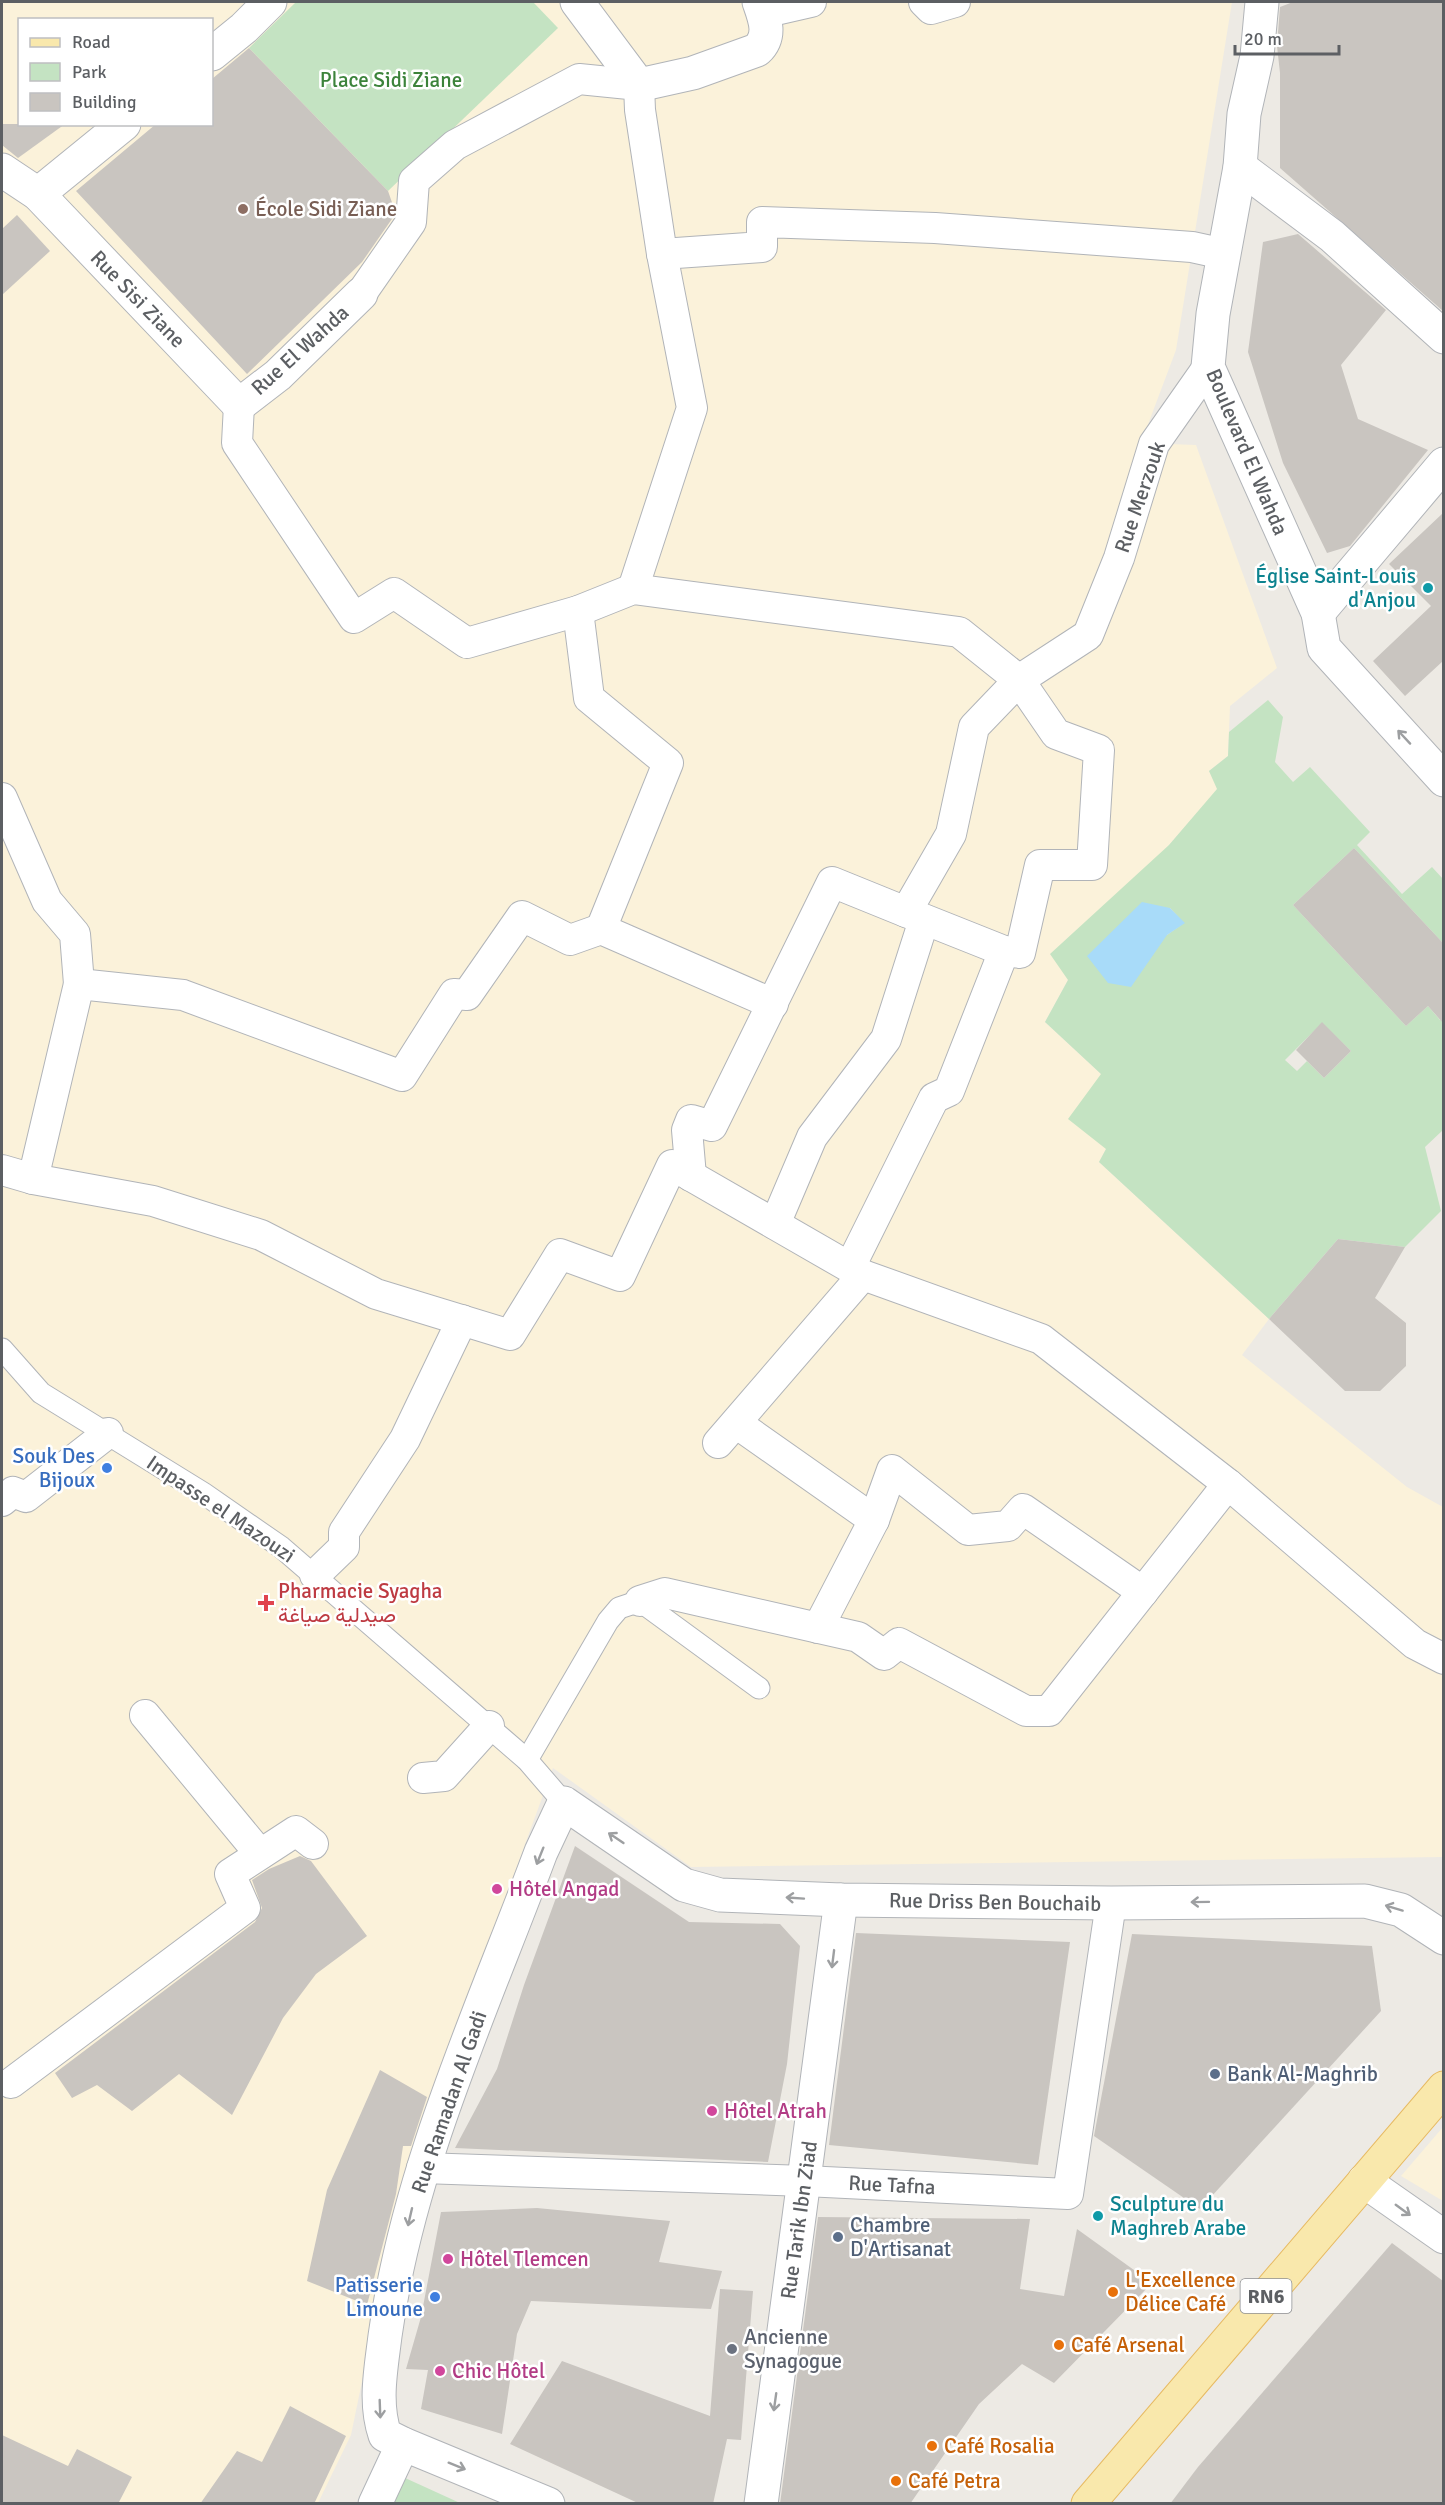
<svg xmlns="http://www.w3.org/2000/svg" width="1445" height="2505" font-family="Signika,Vazirmatn,sans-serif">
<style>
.commercial{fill:#fbf2da;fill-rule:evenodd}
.green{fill:#c4e3c2;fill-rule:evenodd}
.water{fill:#a8dbf9}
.building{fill:#c9c5c0}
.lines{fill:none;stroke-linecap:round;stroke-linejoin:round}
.service-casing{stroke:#b1b4b8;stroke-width:23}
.pedestrian-casing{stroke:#b1b4b8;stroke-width:32}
.minor-casing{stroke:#b1b4b8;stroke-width:35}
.primary-casing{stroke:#e7ba62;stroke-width:35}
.service{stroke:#fff;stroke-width:21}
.pedestrian{stroke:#fff;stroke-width:30}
.minor{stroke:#fff;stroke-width:33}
.primary{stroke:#f9e8ac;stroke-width:33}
.oneway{stroke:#9d9fa1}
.education-dot{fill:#8d6e63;stroke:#fff;stroke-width:2}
.culture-dot{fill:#0f9aa8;stroke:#fff;stroke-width:2}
.shop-dot{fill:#3f7fe0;stroke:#fff;stroke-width:2}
.health-dot{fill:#e0444e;stroke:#fff;stroke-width:2}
.hotel-dot{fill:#d1479c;stroke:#fff;stroke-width:2}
.service-dot{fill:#5c6f8a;stroke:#fff;stroke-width:2}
.food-dot{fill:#e8710a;stroke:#fff;stroke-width:2}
.worship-dot{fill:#6b7280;stroke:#fff;stroke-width:2}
.labels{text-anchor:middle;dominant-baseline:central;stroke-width:5;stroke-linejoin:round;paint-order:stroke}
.shield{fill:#fff;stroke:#8d8f92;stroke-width:1.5}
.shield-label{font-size:20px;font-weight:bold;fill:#5c5f63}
.park-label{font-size:21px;fill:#3c833b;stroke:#fff}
.education-label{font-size:21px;fill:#785e54;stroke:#fff;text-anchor:start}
.street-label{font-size:21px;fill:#5c5f63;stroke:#fff}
.culture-label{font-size:21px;fill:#0d838f;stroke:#fff;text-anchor:end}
.shop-label{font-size:21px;fill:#366cbe;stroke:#fff;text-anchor:end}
.health-label{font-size:21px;fill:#be3a42;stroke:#fff;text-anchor:start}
.hotel-label{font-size:21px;fill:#b23c85;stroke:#fff;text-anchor:start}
.service-label{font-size:21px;fill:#4e5e75;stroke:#fff;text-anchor:start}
.food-label{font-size:21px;fill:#c56008;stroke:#fff;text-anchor:start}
.worship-label{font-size:21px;fill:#5b616d;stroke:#fff;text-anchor:start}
</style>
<rect width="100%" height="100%" fill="#edeae4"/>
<!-- commercial -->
<g class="commercial">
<path d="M 2,2 L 1232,2 L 1176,350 L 1141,443 L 1196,445 L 1277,668 L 1230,706 L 1228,756 L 1209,771 L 1218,789 L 1169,845 L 1068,980 L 1045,1022 L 1101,1074 L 1106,1149 L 1099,1162 L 1269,1319 L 1242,1355 L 1407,1487 L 1443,1507 L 1443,1857 L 691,1867 L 553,1768 L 406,2168 L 351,2435 L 318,2503 L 2,2504 ZM 20,20 L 212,20 L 212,124 L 20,124 Z"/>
<path d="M 1443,2127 L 1443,2201 L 1401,2176 Z"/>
</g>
<!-- green -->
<g class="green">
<path d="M 296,2 L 533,2 L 558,28 L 388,191 L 249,48 Z"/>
<path d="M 1268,700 L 1283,717 L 1275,762 L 1293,782 L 1310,767 L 1370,832 L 1357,845 L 1402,894 L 1432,867 L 1443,879 L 1443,943 L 1354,848 L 1293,905 L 1406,1026 L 1428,1006 L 1440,1020 L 1443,1017 L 1443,1130 L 1425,1147 L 1441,1211 L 1405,1247 L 1338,1239 L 1269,1319 L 1099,1162 L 1106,1149 L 1068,1119 L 1101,1074 L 1045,1022 L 1068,980 L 1050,954 L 1169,845 L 1217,789 L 1209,771 L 1228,756 L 1229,732 ZM 1170,908 L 1184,923 L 1167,935 ZM 1322,1023 L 1351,1051 L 1324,1078 L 1307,1061 L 1297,1071 L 1285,1060 Z"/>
<path d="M 403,2477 L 460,2503 L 391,2504 Z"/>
</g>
<!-- water -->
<path class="water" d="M 1142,902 L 1170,908 L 1185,923 L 1167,935 L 1131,987 L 1108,983 L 1087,956 Z"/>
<!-- building -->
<g class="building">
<path d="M 1293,2 L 1443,2 L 1443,311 L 1280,168 L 1280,73 L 1277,46 L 1280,7 Z"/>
<path d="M 249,48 L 388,191 L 395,211 L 394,216 L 362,262 L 247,374 L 76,191 L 156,124 L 212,124 L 212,79 Z"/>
<path d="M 2,124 L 65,124 L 18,158 L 2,145 Z"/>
<path d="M 17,215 L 50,251 L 2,295 L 2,229 Z"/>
<path d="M 1298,234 L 1386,310 L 1341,365 L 1358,419 L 1428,450 L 1350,546 L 1327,553 L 1283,463 L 1248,352 L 1263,242 Z"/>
<path d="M 1443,513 L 1443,661 L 1405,696 L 1373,661 L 1431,606 L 1389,564 Z"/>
<path d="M 1354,848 L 1443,943 L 1443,1023 L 1428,1006 L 1406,1026 L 1293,905 Z"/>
<path d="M 1322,1022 L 1351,1051 L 1324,1078 L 1296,1050 Z"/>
<path d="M 1338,1239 L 1405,1247 L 1375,1298 L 1406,1323 L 1406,1366 L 1380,1391 L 1345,1391 L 1269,1319 Z"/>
<path d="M 575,1846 L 689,1922 L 780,1924 L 800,1946 L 787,2064 L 768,2162 L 455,2148 L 497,2069 L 524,1985 Z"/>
<path d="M 300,1856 L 311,1861 L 367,1936 L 316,1974 L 283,2018 L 232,2115 L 179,2074 L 132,2111 L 97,2085 L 72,2098 L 55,2073 L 255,1922 L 262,1908 L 252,1880 L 269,1869 Z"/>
<path d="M 856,1933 L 1070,1942 L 1038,2165 L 829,2145 Z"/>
<path d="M 1132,1934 L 1372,1946 L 1381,2011 L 1200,2209 L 1094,2136 Z"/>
<path d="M 380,2070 L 427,2097 L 411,2146 L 403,2146 L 396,2194 L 367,2305 L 307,2281 L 327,2190 Z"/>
<path d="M 537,2208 L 670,2221 L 659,2262 L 722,2271 L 711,2309 L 531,2301 L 517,2334 L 502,2434 L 421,2409 L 428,2370 L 406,2369 L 421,2317 L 441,2212 Z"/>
<path d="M 818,2217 L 1030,2219 L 1020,2289 L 1064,2296 L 1077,2229 L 1152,2283 L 1054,2383 L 1022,2364 L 979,2404 L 910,2504 L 780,2504 Z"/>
<path d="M 1392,2243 L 1443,2281 L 1443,2504 L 1170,2504 L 1198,2467 Z"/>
<path d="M 720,2289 L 753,2291 L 741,2440 L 727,2439 L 713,2504 L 640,2504 L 510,2444 L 562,2361 L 710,2416 Z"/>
<path d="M 290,2406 L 346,2436 L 314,2504 L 200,2504 L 237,2451 L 262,2462 Z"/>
<path d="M 2,2435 L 68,2466 L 77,2449 L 132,2477 L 118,2504 L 2,2504 Z"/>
</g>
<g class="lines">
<!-- service casing -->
<g class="service-casing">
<g id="service">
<path d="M 2,1349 L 41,1393 L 203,1493 L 281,1547 L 527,1760 L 564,1803"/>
<path d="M 527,1760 L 608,1621 L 619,1608 L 640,1601 L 759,1688"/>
</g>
</g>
<!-- pedestrian casing -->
<g class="pedestrian-casing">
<g id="pedestrian">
<path d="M 924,2 L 931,9 L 955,2"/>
<path d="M 763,13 L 811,2"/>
<path d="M 662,254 L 762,247 L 762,222 L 935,228 L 1192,247 L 1224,254"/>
<path d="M 361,294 L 411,222 L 414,181 L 455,145 L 579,79 L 639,85 L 640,110 L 662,254 L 692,408 L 633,589"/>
<path d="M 239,405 L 237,443 L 354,618 L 394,593 L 467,643 L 578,611 L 633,589 L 959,632 L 1019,680 L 1056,734 L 1099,750 L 1092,865 L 1040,865 L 1020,953 L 1004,951 L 906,912 L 951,834 L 974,727 L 1019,680 L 1088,635 L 1119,558 L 1154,444 L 1208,367"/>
<path d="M 578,611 L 589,698 L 668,763 L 601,929"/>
<path d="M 2,798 L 47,901 L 75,934 L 79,984"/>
<path d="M 2,1170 L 33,1179 L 153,1201 L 261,1235 L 376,1294 L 510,1335 L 560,1254 L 620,1276 L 672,1165 L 863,1275 L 1041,1339 L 1228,1484 L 1415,1644 L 1444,1659"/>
<path d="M 691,1176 L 687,1130 L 691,1120 L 712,1126 L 832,882 L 906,912"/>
<path d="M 33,1179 L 79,984 L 183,995 L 402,1076 L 454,994 L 467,995 L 522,916 L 570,940 L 601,929 L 773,1004"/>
<path d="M 775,1224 L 812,1137 L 886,1039 L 924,920"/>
<path d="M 850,1267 L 934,1098 L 949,1091 L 1004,951"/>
<path d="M 736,1423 L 874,1520"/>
<path d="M 718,1443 L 863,1275"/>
<path d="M 2,1501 L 13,1492 L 26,1497 L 108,1433"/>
<path d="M 315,1575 L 344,1547 L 344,1532 L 405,1439 L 462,1320"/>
<path d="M 640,1601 L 665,1593 L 858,1637 L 884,1655 L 899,1643 L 1026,1711 L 1049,1711 L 1228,1484"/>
<path d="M 818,1628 L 874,1520 L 892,1470 L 968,1530 L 1008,1526 L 1023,1509 L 1143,1592"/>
<path d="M 145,1715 L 260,1854"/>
<path d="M 423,1778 L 444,1776 L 489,1726"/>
<path d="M 11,2083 L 245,1908 L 230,1874 L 296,1831 L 313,1844"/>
<path d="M 422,2168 L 805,2181 L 1068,2194 L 1111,1903"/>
</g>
</g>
<!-- minor casing -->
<g class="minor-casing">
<g id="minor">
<path d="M 577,2 L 639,85 L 693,73 L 757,50 C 772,36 765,19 759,2"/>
<path d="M 1262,2 L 1257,56 L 1244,114 L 1240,167 L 1213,314 L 1208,367 L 1318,613 L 1324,648 L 1444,780"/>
<path d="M 212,54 L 244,28 L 270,2"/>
<path d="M 1240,167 L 1332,236 L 1444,337"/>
<path d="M 2,170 L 38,194 L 239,405 L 278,375 L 361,294"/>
<path d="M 38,194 L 124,124"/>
<path d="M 1318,613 L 1444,464"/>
<path d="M 1364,2181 L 1444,2237"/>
<path d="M 375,2504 L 403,2444"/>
<path d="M 548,2504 L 403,2444 L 385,2435 C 374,2403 381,2369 385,2336 C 408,2168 482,2010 541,1852 L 564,1803 L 684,1885 L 720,1895 L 841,1900 L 1111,1903 L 1365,1901 L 1401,1910 L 1444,1938"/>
<path d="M 761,2504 L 841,1900"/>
</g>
</g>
<!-- primary casing -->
<g class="primary-casing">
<path id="primary" d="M 1088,2504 L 1444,2088"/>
</g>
<!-- service -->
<use href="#service" class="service"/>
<!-- pedestrian -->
<use href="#pedestrian" class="pedestrian"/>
<!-- minor -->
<use href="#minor" class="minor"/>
<!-- primary -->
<use href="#primary" class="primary"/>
</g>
<!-- one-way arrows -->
<defs><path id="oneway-shaft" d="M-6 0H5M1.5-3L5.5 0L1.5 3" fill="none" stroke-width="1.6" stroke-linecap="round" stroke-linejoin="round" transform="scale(1.5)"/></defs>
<g class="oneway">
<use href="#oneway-shaft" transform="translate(1404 737) rotate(-133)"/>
<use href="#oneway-shaft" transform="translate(616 1838) rotate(-146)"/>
<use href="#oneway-shaft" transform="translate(540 1856) rotate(112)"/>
<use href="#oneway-shaft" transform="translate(795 1898) rotate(-176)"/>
<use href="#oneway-shaft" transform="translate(1200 1902) rotate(179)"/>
<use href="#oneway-shaft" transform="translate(1394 1908) rotate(-163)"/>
<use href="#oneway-shaft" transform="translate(833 1959) rotate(97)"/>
<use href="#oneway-shaft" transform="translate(1403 2210) rotate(36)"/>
<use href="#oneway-shaft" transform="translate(410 2217) rotate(103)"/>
<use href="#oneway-shaft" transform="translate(775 2402) rotate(98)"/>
<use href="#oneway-shaft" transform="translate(380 2409) rotate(88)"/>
<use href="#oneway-shaft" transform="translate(457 2466) rotate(22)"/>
</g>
<!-- markers -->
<circle class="education-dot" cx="243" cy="209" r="6"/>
<g class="culture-dot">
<circle cx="1428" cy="588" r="6"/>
<circle cx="1098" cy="2216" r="6"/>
</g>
<g class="shop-dot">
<circle cx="107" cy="1468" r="6"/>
<circle cx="435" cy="2297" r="6"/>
</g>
<path class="health-dot" d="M263 1594h6v6h6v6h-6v6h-6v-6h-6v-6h6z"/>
<g class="hotel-dot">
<circle cx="497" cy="1889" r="6"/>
<circle cx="712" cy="2111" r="6"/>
<circle cx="448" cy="2259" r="6"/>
<circle cx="440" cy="2371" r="6"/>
</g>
<g class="service-dot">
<circle cx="1215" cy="2074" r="6"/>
<circle cx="838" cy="2237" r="6"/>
</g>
<g class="food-dot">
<circle cx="1113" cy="2292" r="6"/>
<circle cx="1059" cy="2345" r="6"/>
<circle cx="932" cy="2446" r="6"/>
<circle cx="896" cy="2481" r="6"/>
</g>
<circle class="worship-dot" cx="732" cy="2349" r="6"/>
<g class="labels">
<!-- shield labels -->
<rect class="shield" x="1240.5" y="2279" width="51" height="34" rx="4.5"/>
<g class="shield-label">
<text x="1266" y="2296">RN6</text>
</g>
<!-- park labels -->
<g class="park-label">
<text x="391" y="80">Place Sidi Ziane</text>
</g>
<!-- education labels -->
<g class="education-label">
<text x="255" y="209">École Sidi Ziane</text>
</g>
<!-- street labels -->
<g class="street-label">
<text transform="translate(138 299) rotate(46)">Rue Sisi Ziane</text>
<text transform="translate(300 350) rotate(-42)">Rue El Wahda</text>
<text transform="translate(1247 452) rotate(67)">Boulevard El Wahda</text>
<text transform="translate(1140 497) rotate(-71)">Rue Merzouk</text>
<text transform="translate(221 1509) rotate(34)">Impasse el Mazouzi</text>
<text transform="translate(995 1902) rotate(1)">Rue Driss Ben Bouchaib</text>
<text transform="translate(449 2102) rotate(-71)">Rue Ramadan Al Gadi</text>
<text transform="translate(892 2185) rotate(3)">Rue Tafna</text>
<text transform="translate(799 2220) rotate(-82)">Rue Tarik Ibn Ziad</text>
</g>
<!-- culture labels -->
<g class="culture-label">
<text x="1416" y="576">Église Saint-Louis<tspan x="1416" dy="24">d'Anjou</tspan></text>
<text x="1110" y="2204" text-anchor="start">Sculpture du<tspan x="1110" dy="24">Maghreb Arabe</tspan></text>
</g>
<!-- shop labels -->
<g class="shop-label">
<text x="95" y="1456">Souk Des<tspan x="95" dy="24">Bijoux</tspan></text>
<text x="423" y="2285">Patisserie<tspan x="423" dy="24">Limoune</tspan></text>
</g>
<!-- health labels -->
<g class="health-label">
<text x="278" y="1591">Pharmacie Syagha<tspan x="278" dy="24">صيدلية صياغة</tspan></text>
</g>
<!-- hotel labels -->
<g class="hotel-label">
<text x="509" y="1889">Hôtel Angad</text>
<text x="724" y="2111">Hôtel Atrah</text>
<text x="460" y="2259">Hôtel Tlemcen</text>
<text x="452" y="2371">Chic Hôtel</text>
</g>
<!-- service labels -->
<g class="service-label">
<text x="1227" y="2074">Bank Al-Maghrib</text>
<text x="850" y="2225">Chambre<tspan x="850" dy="24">D'Artisanat</tspan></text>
</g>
<!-- food labels -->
<g class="food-label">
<text x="1125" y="2280">L'Excellence<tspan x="1125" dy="24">Délice Café</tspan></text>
<text x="1071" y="2345">Café Arsenal</text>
<text x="944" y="2446">Café Rosalia</text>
<text x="908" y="2481">Café Petra</text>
</g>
<!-- worship labels -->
<g class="worship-label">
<text x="744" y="2337">Ancienne<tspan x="744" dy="24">Synagogue</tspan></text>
</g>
</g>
<!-- border -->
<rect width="1445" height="2505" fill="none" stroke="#5c5f63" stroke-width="6"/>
<!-- legend -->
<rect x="18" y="18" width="195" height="108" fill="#ffffff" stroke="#bebfc1" stroke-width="1.5"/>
<rect x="30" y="38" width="30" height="9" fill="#f9e8ac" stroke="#bebfc1" stroke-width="1.5"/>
<text x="72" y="48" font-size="18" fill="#5c5f63">Road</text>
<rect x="30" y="63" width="30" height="18" fill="#c4e3c2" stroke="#bebfc1" stroke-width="1.5"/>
<text x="72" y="78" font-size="18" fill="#5c5f63">Park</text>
<rect x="30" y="93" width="30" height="18" fill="#c9c5c0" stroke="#bebfc1" stroke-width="1.5"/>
<text x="72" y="108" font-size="18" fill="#5c5f63">Building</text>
<!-- scale -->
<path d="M1235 45v9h104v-9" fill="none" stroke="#5c5f63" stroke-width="3"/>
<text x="1244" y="45" font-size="18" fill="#5c5f63" stroke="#ffffff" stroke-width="4.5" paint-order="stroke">20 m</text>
</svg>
